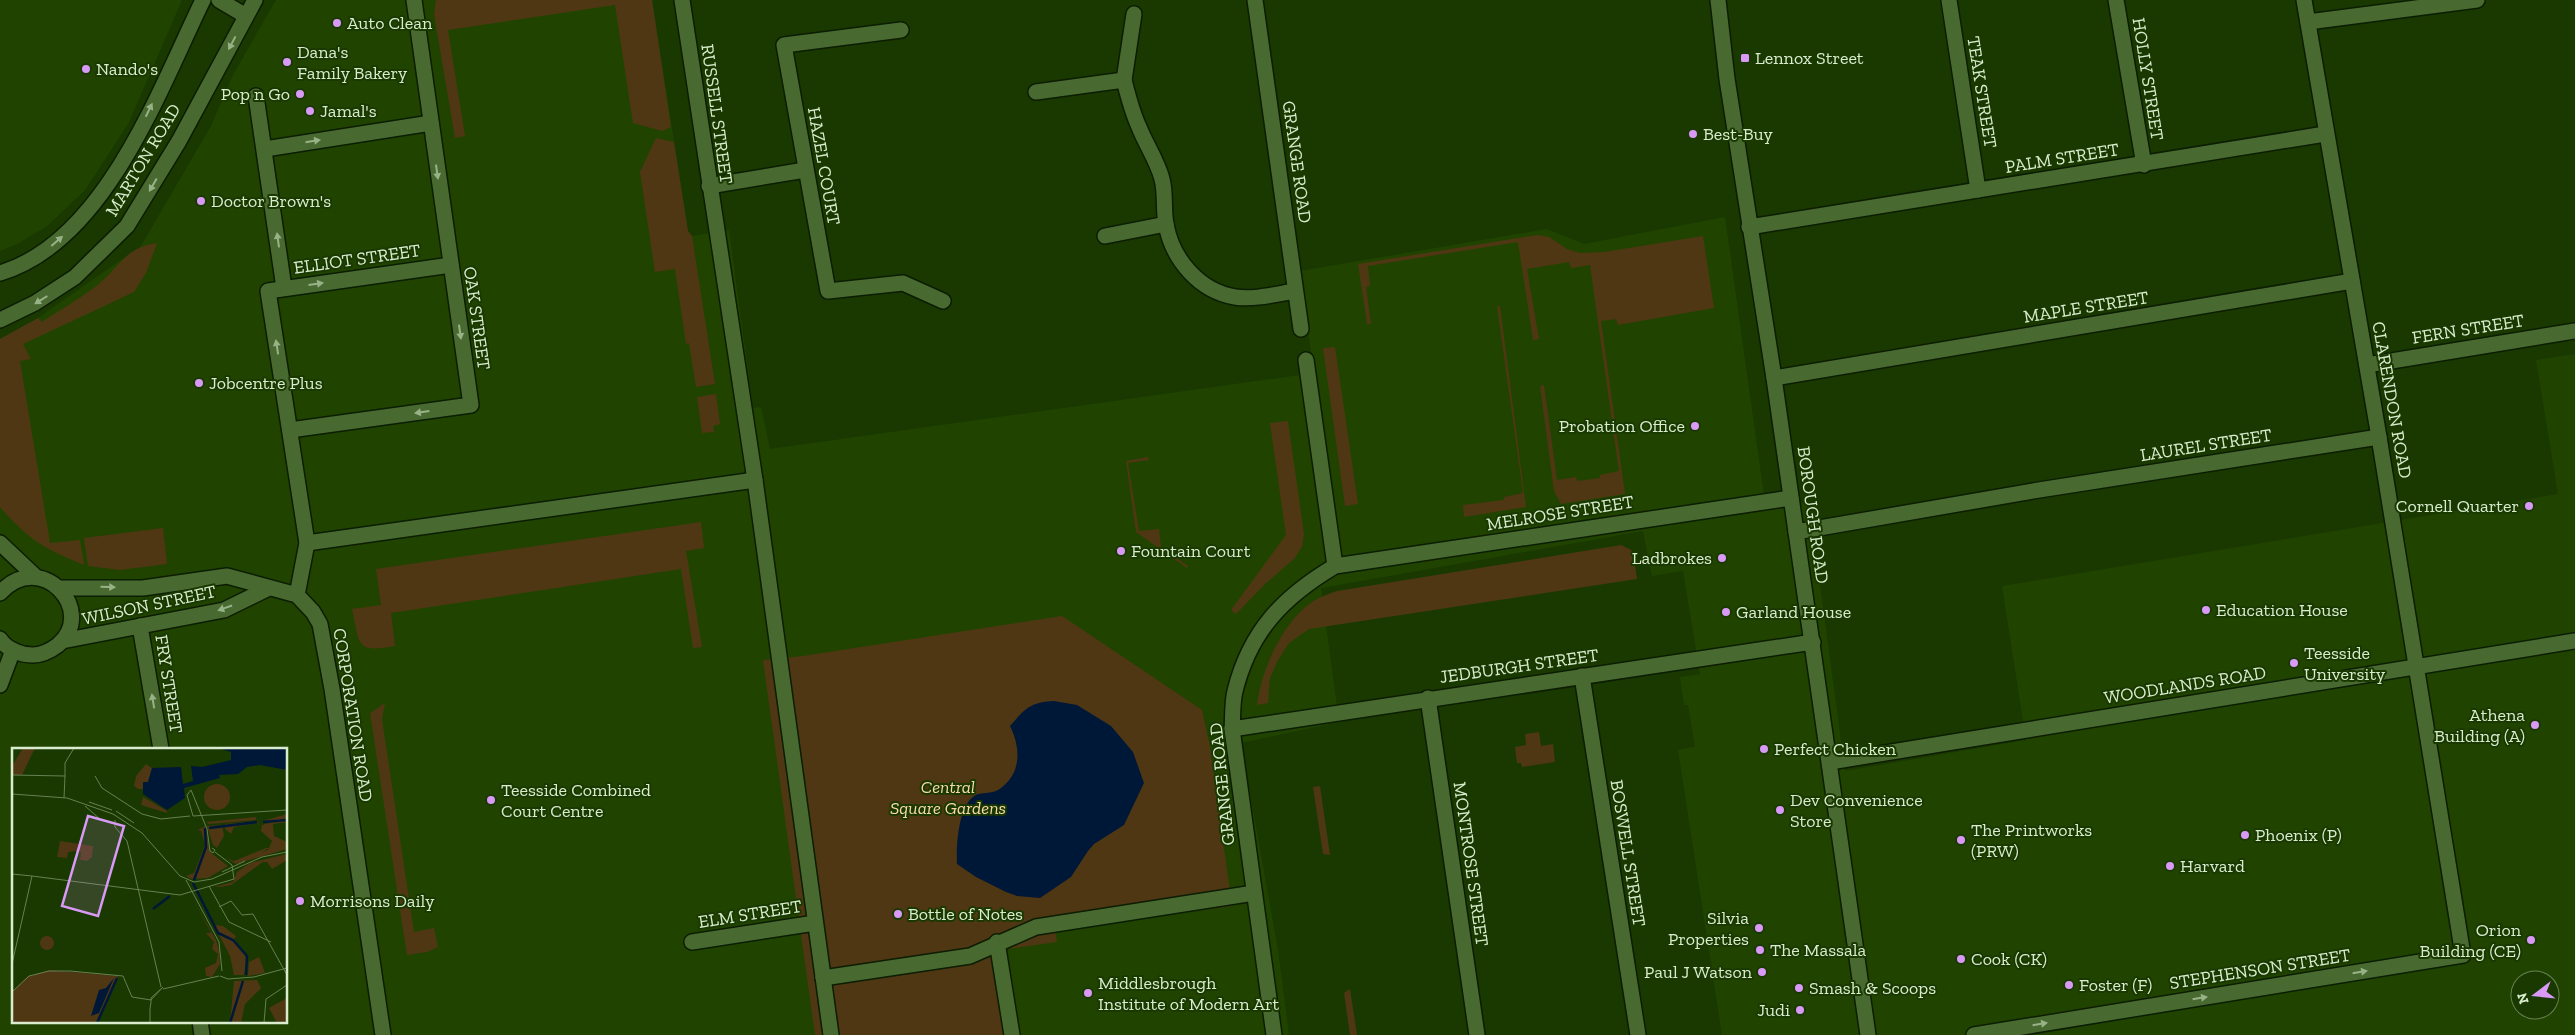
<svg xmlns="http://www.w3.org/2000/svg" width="2575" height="1035" font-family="'Zilla Slab',serif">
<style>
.built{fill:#204400;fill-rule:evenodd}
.green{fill:#4f3713}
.water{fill:#001838}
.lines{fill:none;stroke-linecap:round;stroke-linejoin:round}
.street-casing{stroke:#0c1d02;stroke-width:18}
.secondary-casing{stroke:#0c1d02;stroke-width:18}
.street{stroke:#486a31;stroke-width:15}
.secondary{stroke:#486a31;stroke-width:15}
.oneway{fill:#98b287}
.poi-dot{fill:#d99af7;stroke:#193900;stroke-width:2}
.labels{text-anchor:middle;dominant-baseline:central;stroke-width:4;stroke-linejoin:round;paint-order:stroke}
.poi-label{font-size:18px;fill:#d9edce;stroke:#193900;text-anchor:start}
.street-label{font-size:18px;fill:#d9edce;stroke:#193900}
.park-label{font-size:18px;font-style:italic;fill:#fbd8aa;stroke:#193900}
.inset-river{fill:none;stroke:#001838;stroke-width:2.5}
.inset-road{fill:none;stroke:#668152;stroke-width:1}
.view{fill:#d99af7;fill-opacity:0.15;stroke:#d99af7;stroke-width:2.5}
.inset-edge{fill:none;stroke:#d9edce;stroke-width:2.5}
</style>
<rect width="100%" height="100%" fill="#193900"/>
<!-- built -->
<g class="built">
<path d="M 0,0 L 182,0 L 128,124 L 85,190 L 47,226 L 17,244 L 0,251 Z"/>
<path d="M 276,0 L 652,0 L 688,231 L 692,236 L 729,230 L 753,408 L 761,407 L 770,449 L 1314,373 L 1300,271 L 1547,229 L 1584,244 L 1725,217 L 1766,510 L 1809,502 L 1845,771 L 2026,740 L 2002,586 L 2558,494 L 2536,360 L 2575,354 L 2575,1035 L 1722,1035 L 1678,750 L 1695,747 L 1688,705 L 1684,705 L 1680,677 L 1700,674 L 1683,571 L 1652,576 L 1643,531 L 1321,588 L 1339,722 L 1241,743 L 1278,950 L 1289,1035 L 0,1035 L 0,339 L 38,318 L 141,246 L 211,126 L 233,75 ZM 14,749 L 286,749 L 286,1021 L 14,1021 ZM 2520,980 L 2550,980 L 2550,1010 L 2520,1010 Z"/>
</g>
<!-- green -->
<g class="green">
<path d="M 436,0 L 652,0 L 671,127 L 662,131 L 633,123 L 615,5 L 448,30 L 465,136 L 455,138 L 434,14 Z"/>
<path d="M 656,138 L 674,142 L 688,231 L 692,236 L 715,384 L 696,387 L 689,343 L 686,344 L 675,269 L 655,272 L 640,172 Z"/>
<path d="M 1537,235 L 1549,237 L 1567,249 L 1580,253 L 1604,252 L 1703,236 L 1714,308 L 1618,325 L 1616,319 L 1601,321 L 1625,494 L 1561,504 L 1554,491 L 1540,386 L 1544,385 L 1557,480 L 1576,477 L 1577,481 L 1600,478 L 1600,475 L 1619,471 L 1590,265 L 1571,268 L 1569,262 L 1527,269 L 1539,339 L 1533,340 L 1518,242 L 1368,266 L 1370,286 L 1366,287 L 1371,324 L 1367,324 L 1358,264 Z"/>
<path d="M 157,243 L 146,273 L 134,292 L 23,344 L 31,359 L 20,361 L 50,543 L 80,540 L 84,565 C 43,548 30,541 0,507 L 0,339 L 38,318 L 42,322 C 60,310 78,300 95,287 C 120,268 123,248 157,243 Z"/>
<path d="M 1497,306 L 1500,306 L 1526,507 L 1464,517 L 1463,505 L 1504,500 L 1504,497 L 1523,493 Z"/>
<path d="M 1335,347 L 1358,504 L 1345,506 L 1323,348 Z"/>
<path d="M 716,394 L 720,424 L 713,426 L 714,432 L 702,433 L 697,397 Z"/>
<path d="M 1288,421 L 1304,534 L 1302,546 L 1295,558 L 1265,584 L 1236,614 L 1231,610 L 1286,535 L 1270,423 Z"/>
<path d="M 1148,457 L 1149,460 L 1128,463 L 1139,531 L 1159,529 L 1161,547 L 1188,566 L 1187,568 L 1136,532 L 1126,461 Z"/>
<path d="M 701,522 L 704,548 L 686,551 L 702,647 L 693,648 L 681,569 L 391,613 L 395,646 C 354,654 360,643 352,609 L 381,605 L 376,569 Z"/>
<path d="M 163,528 L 167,564 L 120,570 L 88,566 L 84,538 Z"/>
<path d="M 1621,545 L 1633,551 L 1637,579 L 1309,629 L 1289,643 L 1278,660 L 1270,678 L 1268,703 L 1257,705 C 1261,670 1285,615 1319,598 C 1325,595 1331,593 1337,591 Z"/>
<path d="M 1062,616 L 1202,710 L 1210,747 L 1232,906 L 1055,929 L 1057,942 L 1007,949 L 1021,1035 L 815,1035 L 763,660 L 803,656 Z"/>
<path d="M 385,703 L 382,719 L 414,932 L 434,928 L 438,947 L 427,952 L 407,955 L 370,713 Z"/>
<path d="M 1539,732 L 1541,746 L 1553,744 L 1555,762 L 1522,767 L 1521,763 L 1517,763 L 1515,747 L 1526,745 L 1525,734 Z"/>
<path d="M 1320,786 L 1330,855 L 1323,854 L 1313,787 Z"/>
<path d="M 1350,989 L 1357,1035 L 1350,1035 L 1344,993 Z"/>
</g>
<!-- water -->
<path class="water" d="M 1054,701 L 1077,705 L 1111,726 L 1133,752 L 1144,783 L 1124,825 L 1094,844 L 1088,851 L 1071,877 L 1040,898 L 1017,896 L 1006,892 L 976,877 L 957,864 C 956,847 958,804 976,795 C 982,792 991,794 998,790 C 1022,775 1021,748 1010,726 C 1025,709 1030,702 1054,701 Z"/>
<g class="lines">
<!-- street casing -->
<g class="street-casing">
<g id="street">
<path d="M 219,0 L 246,16"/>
<path d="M 682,0 L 755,480 L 831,1035"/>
<path d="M 1255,0 L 1301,329"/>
<path d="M 1949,0 L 1978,190"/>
<path d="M 2116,0 L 2144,165"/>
<path d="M 2308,22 L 2477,0"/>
<path d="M 901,30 L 784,45 L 828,291 L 903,283 L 943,301"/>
<path d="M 1124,80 L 1134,14"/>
<path d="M 1036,92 L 1124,80 C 1128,96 1132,112 1139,127 C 1146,145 1157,160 1162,179 C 1166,194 1163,209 1166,224 C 1172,259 1199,291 1235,297 C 1254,300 1276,294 1295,291"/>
<path d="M 256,96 L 284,288"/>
<path d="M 265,149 L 431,123"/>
<path d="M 709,186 L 805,170"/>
<path d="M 1749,227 L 2325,134"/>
<path d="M 1105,236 L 1166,224"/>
<path d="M 1306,360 L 1335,566"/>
<path d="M 2367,365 L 2575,331"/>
<path d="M 1774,378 L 2352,281"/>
<path d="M 290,430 L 471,405 L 414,0"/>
<path d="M 1796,532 L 2039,490 L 2379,437"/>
<path d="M 307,543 L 755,480"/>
<path d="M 59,588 L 143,588 L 227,576 L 297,595 L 313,612 L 320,624 L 332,689 L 383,1035"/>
<path d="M 297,595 L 307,543 L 268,291 L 451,265"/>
<path d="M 140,626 L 161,749"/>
<path d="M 62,641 L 224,610 L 269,588"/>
<path d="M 1582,676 L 1638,1035"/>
<path d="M 1428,698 L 1477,1035"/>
<path d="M 1232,729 L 1813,642"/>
<path d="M 1830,762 L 2575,641"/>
<path d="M 692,942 L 815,923"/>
<path d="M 997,942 L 1012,1035"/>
<path d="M 823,978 L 970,956 L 1036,927 L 1254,893"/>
<path d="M 200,1021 L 202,1035"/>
<path d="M 1274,1035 L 1232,729 C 1233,717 1232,703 1235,691 C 1250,631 1283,597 1335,566 L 1791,498"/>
<path d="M 1974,1035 L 2463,955 L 2379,437 L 2304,0"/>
</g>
</g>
<!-- secondary casing -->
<g class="secondary-casing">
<g id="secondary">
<path d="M 1718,0 L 1727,79 L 1774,378 L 1868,1035"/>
<path d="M 0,273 C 105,242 159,90 203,0"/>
<path d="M 0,320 L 35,303 L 75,277 L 127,226 L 179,141 L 255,0"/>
<path d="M 0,543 L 36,577"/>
<path d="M 0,593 C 41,548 98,611 58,645 C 50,651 43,655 33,655 C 21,655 7,650 0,639"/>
<path d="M 0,685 L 13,650"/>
</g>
</g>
<!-- street -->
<use href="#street" class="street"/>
<!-- secondary -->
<use href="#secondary" class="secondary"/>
</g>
<!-- one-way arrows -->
<defs><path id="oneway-solid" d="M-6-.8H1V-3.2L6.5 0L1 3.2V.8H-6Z" transform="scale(1.25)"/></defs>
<g class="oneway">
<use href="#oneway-solid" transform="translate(232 43) rotate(118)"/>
<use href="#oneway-solid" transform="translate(149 110) rotate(-64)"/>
<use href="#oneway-solid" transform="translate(313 141) rotate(-9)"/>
<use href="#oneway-solid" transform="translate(437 172) rotate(82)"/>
<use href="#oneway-solid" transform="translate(153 185) rotate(120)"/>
<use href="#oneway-solid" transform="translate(278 240) rotate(-98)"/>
<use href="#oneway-solid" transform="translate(57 241) rotate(-41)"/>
<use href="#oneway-solid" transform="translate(316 284) rotate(-8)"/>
<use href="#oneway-solid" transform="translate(41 300) rotate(148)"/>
<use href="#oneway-solid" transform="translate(460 332) rotate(82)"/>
<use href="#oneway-solid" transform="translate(277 347) rotate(-99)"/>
<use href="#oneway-solid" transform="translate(422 412) rotate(172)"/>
<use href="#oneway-solid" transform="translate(108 587) rotate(1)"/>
<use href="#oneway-solid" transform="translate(225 608) rotate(161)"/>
<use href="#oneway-solid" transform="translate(153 701) rotate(-99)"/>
<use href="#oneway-solid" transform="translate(2360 972) rotate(-9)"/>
<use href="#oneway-solid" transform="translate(2200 998) rotate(-9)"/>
<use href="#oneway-solid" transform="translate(2040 1024) rotate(-9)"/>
</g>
<!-- markers -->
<g class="poi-dot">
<circle cx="337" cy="23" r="5"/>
<rect x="1740" y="53" width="10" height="10" rx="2.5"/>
<circle cx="287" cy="62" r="5"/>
<circle cx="86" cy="69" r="5"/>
<circle cx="300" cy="94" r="5"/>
<circle cx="310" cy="111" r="5"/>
<circle cx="1693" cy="134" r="5"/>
<circle cx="201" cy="201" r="5"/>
<circle cx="199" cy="383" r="5"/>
<circle cx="1695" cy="426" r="5"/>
<circle cx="2529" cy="506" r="5"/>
<circle cx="1121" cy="551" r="5"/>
<circle cx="1722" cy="558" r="5"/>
<circle cx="2206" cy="610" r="5"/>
<circle cx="1726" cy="612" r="5"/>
<circle cx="2294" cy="663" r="5"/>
<circle cx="2535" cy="725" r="5"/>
<circle cx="1764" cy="749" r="5"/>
<circle cx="491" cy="800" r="5"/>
<circle cx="1780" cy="810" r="5"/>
<circle cx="2245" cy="835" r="5"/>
<circle cx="1961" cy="840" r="5"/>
<circle cx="2170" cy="866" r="5"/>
<circle cx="300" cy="901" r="5"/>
<circle cx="898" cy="914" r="5"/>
<circle cx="1759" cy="928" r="5"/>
<circle cx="2531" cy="940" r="5"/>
<circle cx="1760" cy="950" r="5"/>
<circle cx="1961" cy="959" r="5"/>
<circle cx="1762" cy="972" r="5"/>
<circle cx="2069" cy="985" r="5"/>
<circle cx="1799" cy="988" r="5"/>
<circle cx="1088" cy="993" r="5"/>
<circle cx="1800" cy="1010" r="5"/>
</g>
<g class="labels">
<!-- poi labels -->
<g class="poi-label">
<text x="347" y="23">Auto Clean</text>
<text x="297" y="52">Dana's<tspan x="297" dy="21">Family Bakery</tspan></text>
<text x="1755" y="58">Lennox Street</text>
<text x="96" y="69">Nando's</text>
<text x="290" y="94" text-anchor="end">Pop n Go</text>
<text x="320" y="111">Jamal's</text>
<text x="1703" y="134">Best-Buy</text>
<text x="211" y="201">Doctor Brown's</text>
<text x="209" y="383">Jobcentre Plus</text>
<text x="1685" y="426" text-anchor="end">Probation Office</text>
<text x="2519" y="506" text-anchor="end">Cornell Quarter</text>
<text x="1131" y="551">Fountain Court</text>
<text x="1712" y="558" text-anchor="end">Ladbrokes</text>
<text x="2216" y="610">Education House</text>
<text x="1736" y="612">Garland House</text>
<text x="2304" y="653">Teesside<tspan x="2304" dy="21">University</tspan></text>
<text x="2525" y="715" text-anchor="end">Athena<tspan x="2525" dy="21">Building (A)</tspan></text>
<text x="1774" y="749">Perfect Chicken</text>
<text x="501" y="790">Teesside Combined<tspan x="501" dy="21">Court Centre</tspan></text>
<text x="1790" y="800">Dev Convenience<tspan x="1790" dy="21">Store</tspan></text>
<text x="1971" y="830">The Printworks<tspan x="1971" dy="21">(PRW)</tspan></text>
<text x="2255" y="835">Phoenix (P)</text>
<text x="2180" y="866">Harvard</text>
<text x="310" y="901">Morrisons Daily</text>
<text x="908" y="914">Bottle of Notes</text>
<text x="1749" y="918" text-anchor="end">Silvia<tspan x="1749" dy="21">Properties</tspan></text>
<text x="2521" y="930" text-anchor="end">Orion<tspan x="2521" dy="21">Building (CE)</tspan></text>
<text x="1770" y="950">The Massala</text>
<text x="1971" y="959">Cook (CK)</text>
<text x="1752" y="972" text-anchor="end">Paul J Watson</text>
<text x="1098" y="983">Middlesbrough<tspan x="1098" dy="21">Institute of Modern Art</tspan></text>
<text x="2079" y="985">Foster (F)</text>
<text x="1809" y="988">Smash &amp; Scoops</text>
<text x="1790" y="1010" text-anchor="end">Judi</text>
</g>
<!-- street labels -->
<g class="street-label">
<text transform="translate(2148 79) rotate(81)">HOLLY STREET</text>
<text transform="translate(1982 92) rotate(81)">TEAK STREET</text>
<text transform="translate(717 114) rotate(82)">RUSSELL STREET</text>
<text transform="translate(2062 158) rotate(-9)">PALM STREET</text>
<text transform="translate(143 160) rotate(-59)">MARTON ROAD</text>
<text transform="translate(1297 162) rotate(82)">GRANGE ROAD</text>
<text transform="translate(824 166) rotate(80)">HAZEL COURT</text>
<text transform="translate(357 259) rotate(-8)">ELLIOT STREET</text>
<text transform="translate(2086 307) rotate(-9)">MAPLE STREET</text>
<text transform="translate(477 318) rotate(82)">OAK STREET</text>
<text transform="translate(2468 329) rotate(-9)">FERN STREET</text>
<text transform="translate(2392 400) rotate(80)">CLARENDON ROAD</text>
<text transform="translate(2206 445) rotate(-9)">LAUREL STREET</text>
<text transform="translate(1560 513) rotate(-9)">MELROSE STREET</text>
<text transform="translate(1813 515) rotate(82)">BOROUGH ROAD</text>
<text transform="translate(149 605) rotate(-12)">WILSON STREET</text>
<text transform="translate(1519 666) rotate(-8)">JEDBURGH STREET</text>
<text transform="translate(169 684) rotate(81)">FRY STREET</text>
<text transform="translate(2185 685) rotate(-9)">WOODLANDS ROAD</text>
<text transform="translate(353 715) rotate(81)">CORPORATION ROAD</text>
<text transform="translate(1222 784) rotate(-96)">GRANGE ROAD</text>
<text transform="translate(1628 853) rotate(81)">BOSWELL STREET</text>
<text transform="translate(1471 864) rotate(82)">MONTROSE STREET</text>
<text transform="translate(750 914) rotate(-9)">ELM STREET</text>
<text transform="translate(2260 969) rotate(-9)">STEPHENSON STREET</text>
</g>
<!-- park labels -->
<g class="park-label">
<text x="948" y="787">Central<tspan x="948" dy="21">Square Gardens</tspan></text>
</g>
</g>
<!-- overview -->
<g transform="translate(12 748)">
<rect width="275" height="275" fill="#193900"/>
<path d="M 11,0 L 23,0 L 10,27 L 0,27 L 0,18 ZM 134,16 L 140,20 L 136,34 L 131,41 L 126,41 L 122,38 L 124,28 ZM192 49a13 13 0 1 1 26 0a13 13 0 1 1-26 0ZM 131,49 L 155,63 L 155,65 L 129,57 ZM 275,66 L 275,74 L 261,76 L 262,88 L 275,94 L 275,101 L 224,116 L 214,110 L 222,113 L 254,100 L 257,100 L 249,105 L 256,102 L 260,93 L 249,83 L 250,77 L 261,74 L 251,73 ZM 244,69 L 244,72 L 197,76 L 194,74 ZM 245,73 L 248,78 L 245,75 L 222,79 L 219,86 L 213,81 L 213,76 ZM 210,77 L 212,88 L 205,100 L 201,97 L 195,78 ZM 193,78 L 198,104 L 216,118 L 196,130 L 179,131 L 174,128 L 182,125 L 193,97 L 189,83 L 186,82 ZM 48,93 L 81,98 L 80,109 L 75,113 L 68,112 L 69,104 L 63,103 L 56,104 L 55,110 L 45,109 ZM 275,106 L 275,112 L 260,121 L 255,114 L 251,114 L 219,137 L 208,139 L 202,139 L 221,134 L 225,124 L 238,115 ZM 181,151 L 204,192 L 207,202 L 208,216 L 200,229 L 194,228 L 193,220 L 204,215 L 206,206 L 200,201 L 202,194 L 194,185 L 199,185 ZM 202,177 L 211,178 L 224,188 L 222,191 L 235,211 L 232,227 L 222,227 L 218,208 ZM28 195a7 7 0 1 1 14 0a7 7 0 1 1-14 0ZM 247,209 L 253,225 L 236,228 L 237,214 ZM 37,222 L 106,228 L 86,275 L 0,275 L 0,244 L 15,229 ZM 245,232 L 249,240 L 233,256 L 229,275 L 218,275 L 222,233 ZM 275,250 L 275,275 L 265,275 L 257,260 Z" fill="#4f3713"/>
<path d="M 206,0 L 275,0 L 275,22 L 248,17 L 235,19 L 226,26 L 207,27 L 208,30 L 172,40 L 173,50 L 155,62 L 131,46 L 131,34 L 136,34 L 140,20 L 169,19 L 171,36 L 181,33 L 179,18 L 190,19 L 219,12 L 219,4 ZM 102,230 L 87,265 L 79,268 L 87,242 L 94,240 Z" fill="#001838"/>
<path class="inset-river" d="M 251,74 L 275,72M 197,80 L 245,74M 182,132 L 194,99 L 193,80M 181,135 L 206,185 L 221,192 L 235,208 L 234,227M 141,161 L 158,148M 85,275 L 105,230M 218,275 L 231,233"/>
<path class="inset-road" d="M 0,27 L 53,28 L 53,15 L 62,0M 83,28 L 90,40 L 130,66 L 149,71 L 178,68M 179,42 L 195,81 L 198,103 L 201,105 L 203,102 L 200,100M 179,42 L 175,47 L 181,68M 0,46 L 55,50 L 101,66 L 130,85 L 168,128 L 182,134 L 200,131 L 250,109 L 275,104M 52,50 L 53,28M 77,54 L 100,62M 73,58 L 89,72M 104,63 L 122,75M 181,68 L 275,62M 103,72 L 103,79 L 115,93 L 149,239M 210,124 L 233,113M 0,126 L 20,128 L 0,216M 20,128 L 168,147 L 222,131 L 220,117 L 203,104M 174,132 L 207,194 L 210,223M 197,138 L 217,174 L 259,194M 207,159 L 219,153 L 230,167 L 241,166 L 275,227M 208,228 L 216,231 L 242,229 L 275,220M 151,241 L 207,228M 0,244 L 17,228 L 37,223 L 58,223 L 111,228 L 120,249 L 139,252M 138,275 L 138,261 L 139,254 L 139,250 L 151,239 L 139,252M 252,275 L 254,251 L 275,237"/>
<path class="view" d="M 76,68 L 112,78 L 86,168 L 50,158 Z"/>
<rect width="275" height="275" class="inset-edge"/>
</g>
<!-- north arrow -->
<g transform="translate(2535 995) rotate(254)"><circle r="24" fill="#193900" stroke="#668152"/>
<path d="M0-4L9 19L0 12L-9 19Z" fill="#d99af7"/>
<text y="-8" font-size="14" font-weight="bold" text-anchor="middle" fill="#d9edce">N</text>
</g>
</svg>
